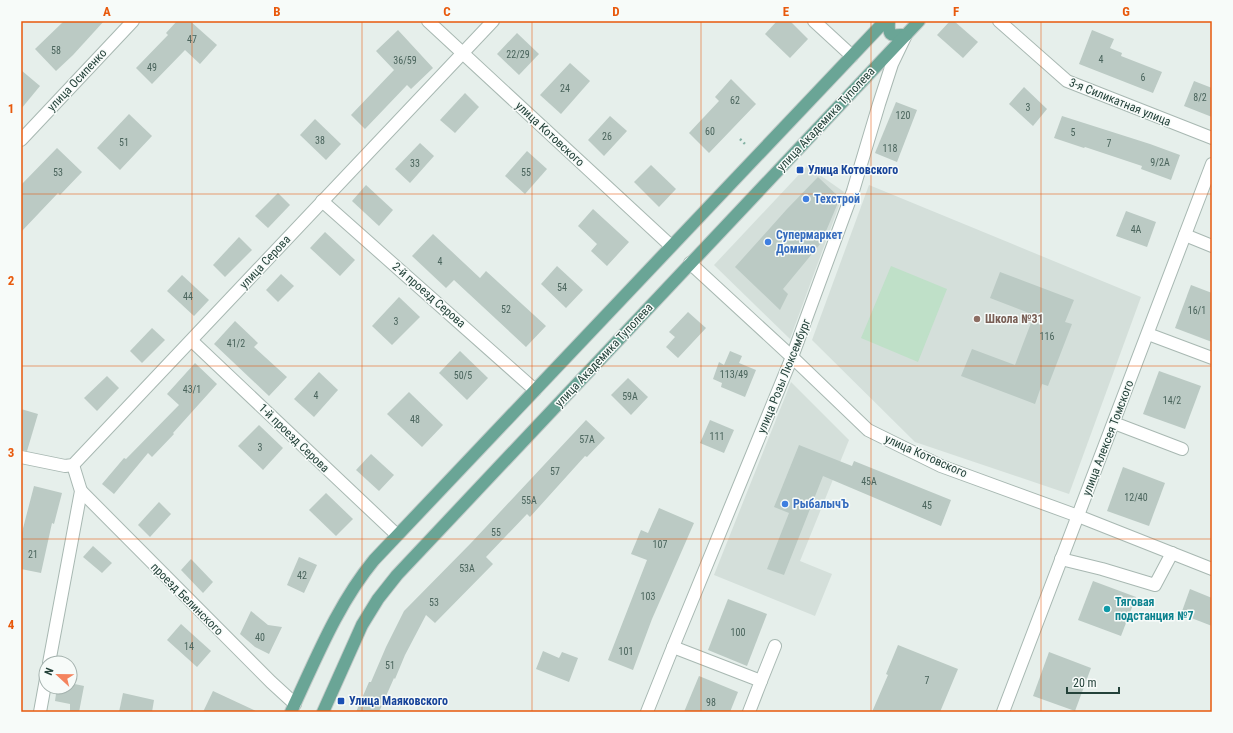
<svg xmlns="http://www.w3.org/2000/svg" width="1233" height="733" font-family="'Roboto Condensed',sans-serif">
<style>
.built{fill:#d4dfda}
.grass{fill:#bfe0c8}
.building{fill:#bbcac4}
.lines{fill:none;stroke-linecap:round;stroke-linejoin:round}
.minor-casing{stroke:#a8b8b2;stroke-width:14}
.major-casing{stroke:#c2cac8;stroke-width:14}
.path{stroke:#86b3a5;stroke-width:2.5;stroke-dasharray:2 3;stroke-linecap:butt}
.minor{stroke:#fff;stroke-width:12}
.major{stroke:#6aa596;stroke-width:12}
.grid{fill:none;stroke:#e8590c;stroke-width:1;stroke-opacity:0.55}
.transit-dot{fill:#1a4fb4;stroke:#f7fbf9;stroke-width:1.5}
.shop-dot{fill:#3f7fe0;stroke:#f7fbf9;stroke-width:1.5}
.education-dot{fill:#8d6e63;stroke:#f7fbf9;stroke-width:1.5}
.culture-dot{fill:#0f9aa8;stroke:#f7fbf9;stroke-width:1.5}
.labels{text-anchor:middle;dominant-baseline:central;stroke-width:3;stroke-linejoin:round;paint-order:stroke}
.number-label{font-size:10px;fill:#4a645c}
.street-label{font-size:12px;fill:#24423a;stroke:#f7fbf9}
.transit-label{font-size:12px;font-weight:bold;fill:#164399;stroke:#f7fbf9;text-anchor:start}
.shop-label{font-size:12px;font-weight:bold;fill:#366cbe;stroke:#f7fbf9;text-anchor:start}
.education-label{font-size:12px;font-weight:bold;fill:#785e54;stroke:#f7fbf9;text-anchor:start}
.culture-label{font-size:12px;font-weight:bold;fill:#0d838f;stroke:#f7fbf9;text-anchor:start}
.neatline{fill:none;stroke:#e8590c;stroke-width:1.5}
.grid-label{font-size:13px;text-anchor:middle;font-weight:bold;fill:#e8590c}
</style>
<rect width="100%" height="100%" fill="#e6efeb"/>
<!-- built -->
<g class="built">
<path d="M 807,166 L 844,192 L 790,339 L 714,265 Z"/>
<path d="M 869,185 L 1141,297 L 1069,494 L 915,442 L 812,340 Z"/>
<path d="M 791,382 L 849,440 L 800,561 L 832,574 L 815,616 L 714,575 Z"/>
</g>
<!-- grass -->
<path class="grass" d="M 891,266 L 947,289 L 918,362 L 861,338 Z"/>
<!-- building -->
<g class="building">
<path d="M 64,21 L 104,21 L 73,55 L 56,71 L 35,49 Z"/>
<path d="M 177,21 L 190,21 L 217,45 L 200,64 L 185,50 L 152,84 L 136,68 L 168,35 L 166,33 Z"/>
<path d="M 777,21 L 790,21 L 808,39 L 790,58 L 765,34 Z"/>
<path d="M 950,21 L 954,21 L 978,42 L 963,58 L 937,35 Z"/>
<path d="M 398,30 L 433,68 L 411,89 L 407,85 L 365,129 L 351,115 L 394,70 L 376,51 Z"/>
<path d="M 1092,30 L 1114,39 L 1110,48 L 1122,53 L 1121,56 L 1162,72 L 1153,93 L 1079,64 Z"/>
<path d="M 517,33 L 539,54 L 519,75 L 497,54 Z"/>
<path d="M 570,63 L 590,81 L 561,114 L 540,95 Z"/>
<path d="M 21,70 L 40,86 L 21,109 Z"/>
<path d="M 731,79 L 756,104 L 709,153 L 689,133 L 719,101 L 715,97 Z"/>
<path d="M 1194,81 L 1212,88 L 1212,117 L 1184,106 Z"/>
<path d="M 1024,87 L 1047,109 L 1033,126 L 1009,104 Z"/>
<path d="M 465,93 L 479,107 L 455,133 L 440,120 Z"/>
<path d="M 896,102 L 917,110 L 897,162 L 875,153 Z"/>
<path d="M 129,114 L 152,136 L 120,170 L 97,148 Z"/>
<path d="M 610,116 L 627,131 L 604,156 L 588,140 Z"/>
<path d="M 1062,116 L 1150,144 L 1180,155 L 1171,180 L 1141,169 L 1142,166 L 1085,147 L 1084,148 L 1054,138 Z"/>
<path d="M 315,119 L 341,144 L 326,160 L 300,135 Z"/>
<path d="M 420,143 L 434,156 L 410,183 L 395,169 Z"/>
<path d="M 57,148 L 82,172 L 60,195 L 58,193 L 21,232 L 21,185 Z"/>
<path d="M 527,151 L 547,169 L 525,194 L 505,176 Z"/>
<path d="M 651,165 L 676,189 L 659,207 L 634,182 Z"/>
<path d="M 818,177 L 840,198 L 821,243 L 783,289 L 788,294 L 780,310 L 735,267 L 787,209 Z"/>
<path d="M 366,185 L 393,210 L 379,226 L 352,201 Z"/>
<path d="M 278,193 L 290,205 L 268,228 L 255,216 Z"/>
<path d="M 593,209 L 629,242 L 607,266 L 591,251 L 597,244 L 578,226 Z"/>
<path d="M 1126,211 L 1156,222 L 1147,247 L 1116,236 Z"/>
<path d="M 325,232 L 355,260 L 340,276 L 310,248 Z"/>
<path d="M 433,234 L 480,278 L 486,271 L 546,326 L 526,347 L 454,280 L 446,288 L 412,256 Z"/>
<path d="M 239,237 L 252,250 L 225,277 L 213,265 Z"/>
<path d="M 557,266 L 583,290 L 566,308 L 541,284 Z"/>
<path d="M 1000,272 L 1074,300 L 1065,322 L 1072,324 L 1048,386 L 1042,384 L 1035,404 L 961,376 L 972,349 L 1015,365 L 1034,315 L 990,298 Z"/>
<path d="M 281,274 L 294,286 L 278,302 L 266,290 Z"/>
<path d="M 182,275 L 209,300 L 194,316 L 167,291 Z"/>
<path d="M 1191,285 L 1212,293 L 1212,342 L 1175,328 Z"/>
<path d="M 399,297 L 420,317 L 392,345 L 372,326 Z"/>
<path d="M 688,312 L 706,328 L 678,358 L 666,347 L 675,337 L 669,332 Z"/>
<path d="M 235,321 L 258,343 L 254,347 L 287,377 L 269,396 L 214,344 Z"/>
<path d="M 152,328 L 165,340 L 142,363 L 130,351 Z"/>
<path d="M 460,351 L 488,378 L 467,400 L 439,373 Z"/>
<path d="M 730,351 L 742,356 L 739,363 L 756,370 L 745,397 L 721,387 L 722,383 L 713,379 L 719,362 L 724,365 Z"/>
<path d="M 195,363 L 217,384 L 173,433 L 174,434 L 152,457 L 148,453 L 114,494 L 102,484 L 124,458 L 126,459 L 179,405 L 167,394 Z"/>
<path d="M 1159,371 L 1201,386 L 1185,429 L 1143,414 Z"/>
<path d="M 319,372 L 338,390 L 314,417 L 294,399 Z"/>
<path d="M 107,376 L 119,388 L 97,411 L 84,398 Z"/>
<path d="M 628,378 L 648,397 L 631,415 L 611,395 Z"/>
<path d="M 409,392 L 443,425 L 422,447 L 387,414 Z"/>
<path d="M 21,409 L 38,414 L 27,451 L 21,450 Z"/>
<path d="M 586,420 L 605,438 L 587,457 L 585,456 L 530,517 L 527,514 L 486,557 L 493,564 L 435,623 L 426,615 L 405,655 L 395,679 L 394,678 L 379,712 L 356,712 L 369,682 L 371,682 L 386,647 L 404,611 L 471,543 Z"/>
<path d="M 710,420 L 734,430 L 724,453 L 700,443 Z"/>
<path d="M 259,425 L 283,448 L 263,470 L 238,446 Z"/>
<path d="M 799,445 L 852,466 L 854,461 L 951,500 L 941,526 L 823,476 L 784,575 L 767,569 L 789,513 L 774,507 Z"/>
<path d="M 371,454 L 394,475 L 379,491 L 356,470 Z"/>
<path d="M 1123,467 L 1165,483 L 1149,526 L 1107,511 Z"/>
<path d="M 34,486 L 62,493 L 54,524 L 52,523 L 41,573 L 21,569 L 21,536 Z"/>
<path d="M 326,493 L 353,519 L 336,536 L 309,510 Z"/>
<path d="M 159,502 L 171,514 L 150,537 L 138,525 Z"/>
<path d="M 659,508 L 694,523 L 652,619 L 633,670 L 608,660 L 647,560 L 631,554 L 641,530 L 648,533 Z"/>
<path d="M 93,546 L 112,563 L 102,573 L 83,557 Z"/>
<path d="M 299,557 L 317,565 L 304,593 L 287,585 Z"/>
<path d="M 191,559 L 213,582 L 203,593 L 181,570 Z"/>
<path d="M 1093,581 L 1136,597 L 1121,636 L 1078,620 Z"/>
<path d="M 1190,589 L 1212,598 L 1212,626 L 1181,614 Z"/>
<path d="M 728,599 L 767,614 L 747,666 L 708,650 Z"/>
<path d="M 251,611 L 268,625 L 282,627 L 269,654 L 255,647 L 240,634 Z"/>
<path d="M 181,624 L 211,651 L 197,667 L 167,640 Z"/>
<path d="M 898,645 L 958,669 L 940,712 L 872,712 L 888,675 L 886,674 Z"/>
<path d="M 543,651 L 559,658 L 562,652 L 578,658 L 569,682 L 536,669 Z"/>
<path d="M 1049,652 L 1091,668 L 1075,711 L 1033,696 Z"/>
<path d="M 699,676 L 738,692 L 730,712 L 684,712 Z"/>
<path d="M 70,683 L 84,686 L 79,712 L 70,712 L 70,704 L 55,701 L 57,687 L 70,687 Z"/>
<path d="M 213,691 L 258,712 L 203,712 Z"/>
<path d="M 123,693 L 154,700 L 152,712 L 119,712 Z"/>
</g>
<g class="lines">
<!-- minor casing -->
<g class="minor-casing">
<g id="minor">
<path d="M 428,21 L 671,246"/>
<path d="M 814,21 L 852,56"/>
<path d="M 999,21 L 1067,81 L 1212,138"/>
<path d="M 21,140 L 133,21"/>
<path d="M 322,201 L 535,390"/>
<path d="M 1185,235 L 1212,246"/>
<path d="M 690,263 L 792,357 L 868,430 L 941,466 L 1078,516 L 1212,569"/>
<path d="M 1148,334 L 1212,358"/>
<path d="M 192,341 L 397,535"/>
<path d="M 1114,423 L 1182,449"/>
<path d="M 21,457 L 65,466 L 73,465 L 493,21"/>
<path d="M 81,491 L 271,682 L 295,704"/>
<path d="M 1061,559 L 1102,569 L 1155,585 L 1172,553"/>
<path d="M 673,647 L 761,681 L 749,712"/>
<path d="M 49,663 L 81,491 L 73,465"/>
<path d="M 761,681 L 775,646"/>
<path d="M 40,712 L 46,679"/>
<path d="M 647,712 L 673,647 L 792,357 L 853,191 L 879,104 L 892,64 L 905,37"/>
<path d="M 1003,712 L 1212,164"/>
</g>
</g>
<!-- major casing -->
<g class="major-casing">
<g id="major">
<path d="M 889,21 C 888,38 891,35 906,35"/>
<path d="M 291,712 C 316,659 337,605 374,560 L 885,21"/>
<path d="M 323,712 L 362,625 L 378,599 L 397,575 L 919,21"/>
</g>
</g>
<!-- path -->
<path class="path" d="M 740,139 L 747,146"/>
<!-- minor -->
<use href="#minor" class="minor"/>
<!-- major -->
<use href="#major" class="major"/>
</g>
<!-- grid -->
<path class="grid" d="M 192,21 L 192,712M 362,21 L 362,712M 532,21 L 532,712M 701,21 L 701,712M 871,21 L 871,712M 1041,21 L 1041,712M 21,194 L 1212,194M 21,366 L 1212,366M 21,539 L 1212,539"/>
<!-- markers -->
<g class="transit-dot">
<rect x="796" y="166" width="8" height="8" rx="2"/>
<rect x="337" y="697" width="8" height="8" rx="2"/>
</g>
<g class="shop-dot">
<circle cx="806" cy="199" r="4"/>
<circle cx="768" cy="242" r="4"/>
<circle cx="785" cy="504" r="4"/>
</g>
<circle class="education-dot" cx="977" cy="319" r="4"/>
<circle class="culture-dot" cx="1107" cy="609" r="4"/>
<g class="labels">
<!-- number labels -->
<g class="number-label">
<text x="192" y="39">47</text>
<text x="56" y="50">58</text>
<text x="518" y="54">22/29</text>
<text x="1101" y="59">4</text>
<text x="405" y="60">36/59</text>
<text x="152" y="67">49</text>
<text x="1143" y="77">6</text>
<text x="565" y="88">24</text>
<text x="1200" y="97">8/2</text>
<text x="735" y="100">62</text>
<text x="1028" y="107">3</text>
<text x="903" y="115">120</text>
<text x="710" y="131">60</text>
<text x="1073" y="132">5</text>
<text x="607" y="136">26</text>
<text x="320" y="140">38</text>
<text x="124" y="142">51</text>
<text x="1109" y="143">7</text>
<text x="890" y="148">118</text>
<text x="1160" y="162">9/2А</text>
<text x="415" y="163">33</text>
<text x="58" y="172">53</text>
<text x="526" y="172">55</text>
<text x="1136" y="229">4А</text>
<text x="440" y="261">4</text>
<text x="562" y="287">54</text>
<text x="188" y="296">44</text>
<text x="506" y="309">52</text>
<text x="1197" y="310">16/1</text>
<text x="396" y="321">3</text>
<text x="1047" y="336">116</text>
<text x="236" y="343">41/2</text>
<text x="734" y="374">113/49</text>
<text x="463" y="375">50/5</text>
<text x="192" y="389">43/1</text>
<text x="316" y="395">4</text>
<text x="630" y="396">59А</text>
<text x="1172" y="400">14/2</text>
<text x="415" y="419">48</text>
<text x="717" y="436">111</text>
<text x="587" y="439">57А</text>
<text x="260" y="447">3</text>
<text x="555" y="471">57</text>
<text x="869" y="481">45А</text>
<text x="1136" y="497">12/40</text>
<text x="529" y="500">55А</text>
<text x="927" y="505">45</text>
<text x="496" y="532">55</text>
<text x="660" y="544">107</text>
<text x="33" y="554">21</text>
<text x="467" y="568">53А</text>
<text x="302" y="575">42</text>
<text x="648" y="596">103</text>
<text x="434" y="602">53</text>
<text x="738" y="632">100</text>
<text x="260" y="637">40</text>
<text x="189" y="646">14</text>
<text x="626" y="651">101</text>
<text x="390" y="665">51</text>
<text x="927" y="680">7</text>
<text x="711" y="702">98</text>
</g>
<!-- street labels -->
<g class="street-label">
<text transform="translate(77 80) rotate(-47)">улица Осипенко</text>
<text transform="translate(1120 102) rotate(22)">3-я Силикатная улица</text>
<text transform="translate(826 119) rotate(-47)">улица Академика Туполева</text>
<text transform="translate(550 134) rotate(43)">улица Котовского</text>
<text transform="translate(265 262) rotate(-47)">улица Серова</text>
<text transform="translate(429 295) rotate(41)">2-й проезд Серова</text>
<text transform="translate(604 355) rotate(-47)">улица Академика Туполева</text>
<text transform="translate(784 376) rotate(-68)">улица Розы Люксембург</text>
<text transform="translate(294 438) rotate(44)">1-й проезд Серова</text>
<text transform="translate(1108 438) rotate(-69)">улица Алексея Томского</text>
<text transform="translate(926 456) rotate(24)">улица Котовского</text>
<text transform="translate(187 599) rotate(45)">проезд Белинского</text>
</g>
<!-- transit labels -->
<g class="transit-label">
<text x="808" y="170">Улица Котовского</text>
<text x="349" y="701">Улица Маяковского</text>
</g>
<!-- shop labels -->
<g class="shop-label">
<text x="814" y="199">Техстрой</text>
<text x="776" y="235">Супермаркет<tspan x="776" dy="14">Домино</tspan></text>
<text x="793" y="504">РыбалычЪ</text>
</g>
<!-- education labels -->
<g class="education-label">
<text x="985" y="319">Школа №31</text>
</g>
<!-- culture labels -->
<g class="culture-label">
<text x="1115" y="602">Тяговая<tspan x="1115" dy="14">подстанция №7</tspan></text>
</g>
</g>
<!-- border -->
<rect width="1233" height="733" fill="none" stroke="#f7fbf9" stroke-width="44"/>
<!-- north arrow -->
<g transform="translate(58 675) rotate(292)"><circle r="19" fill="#f7fbf9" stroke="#a3b1ad"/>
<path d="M0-3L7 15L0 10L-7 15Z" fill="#f4845f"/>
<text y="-6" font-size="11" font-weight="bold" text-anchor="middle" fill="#24423a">N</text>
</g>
<!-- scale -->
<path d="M1067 687v6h52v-6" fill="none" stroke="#24423a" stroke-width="2"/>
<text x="1073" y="687" font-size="12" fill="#24423a" stroke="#f7fbf9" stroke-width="3" paint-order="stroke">20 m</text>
<rect x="22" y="22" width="1189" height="689" class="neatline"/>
<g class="grid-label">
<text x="107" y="16">A</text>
<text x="277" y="16">B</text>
<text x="447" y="16">C</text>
<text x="616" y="16">D</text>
<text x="786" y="16">E</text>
<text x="956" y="16">F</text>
<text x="1126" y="16">G</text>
<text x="11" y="113">1</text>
<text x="11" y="285">2</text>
<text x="11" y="457">3</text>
<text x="11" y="629">4</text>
</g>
</svg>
